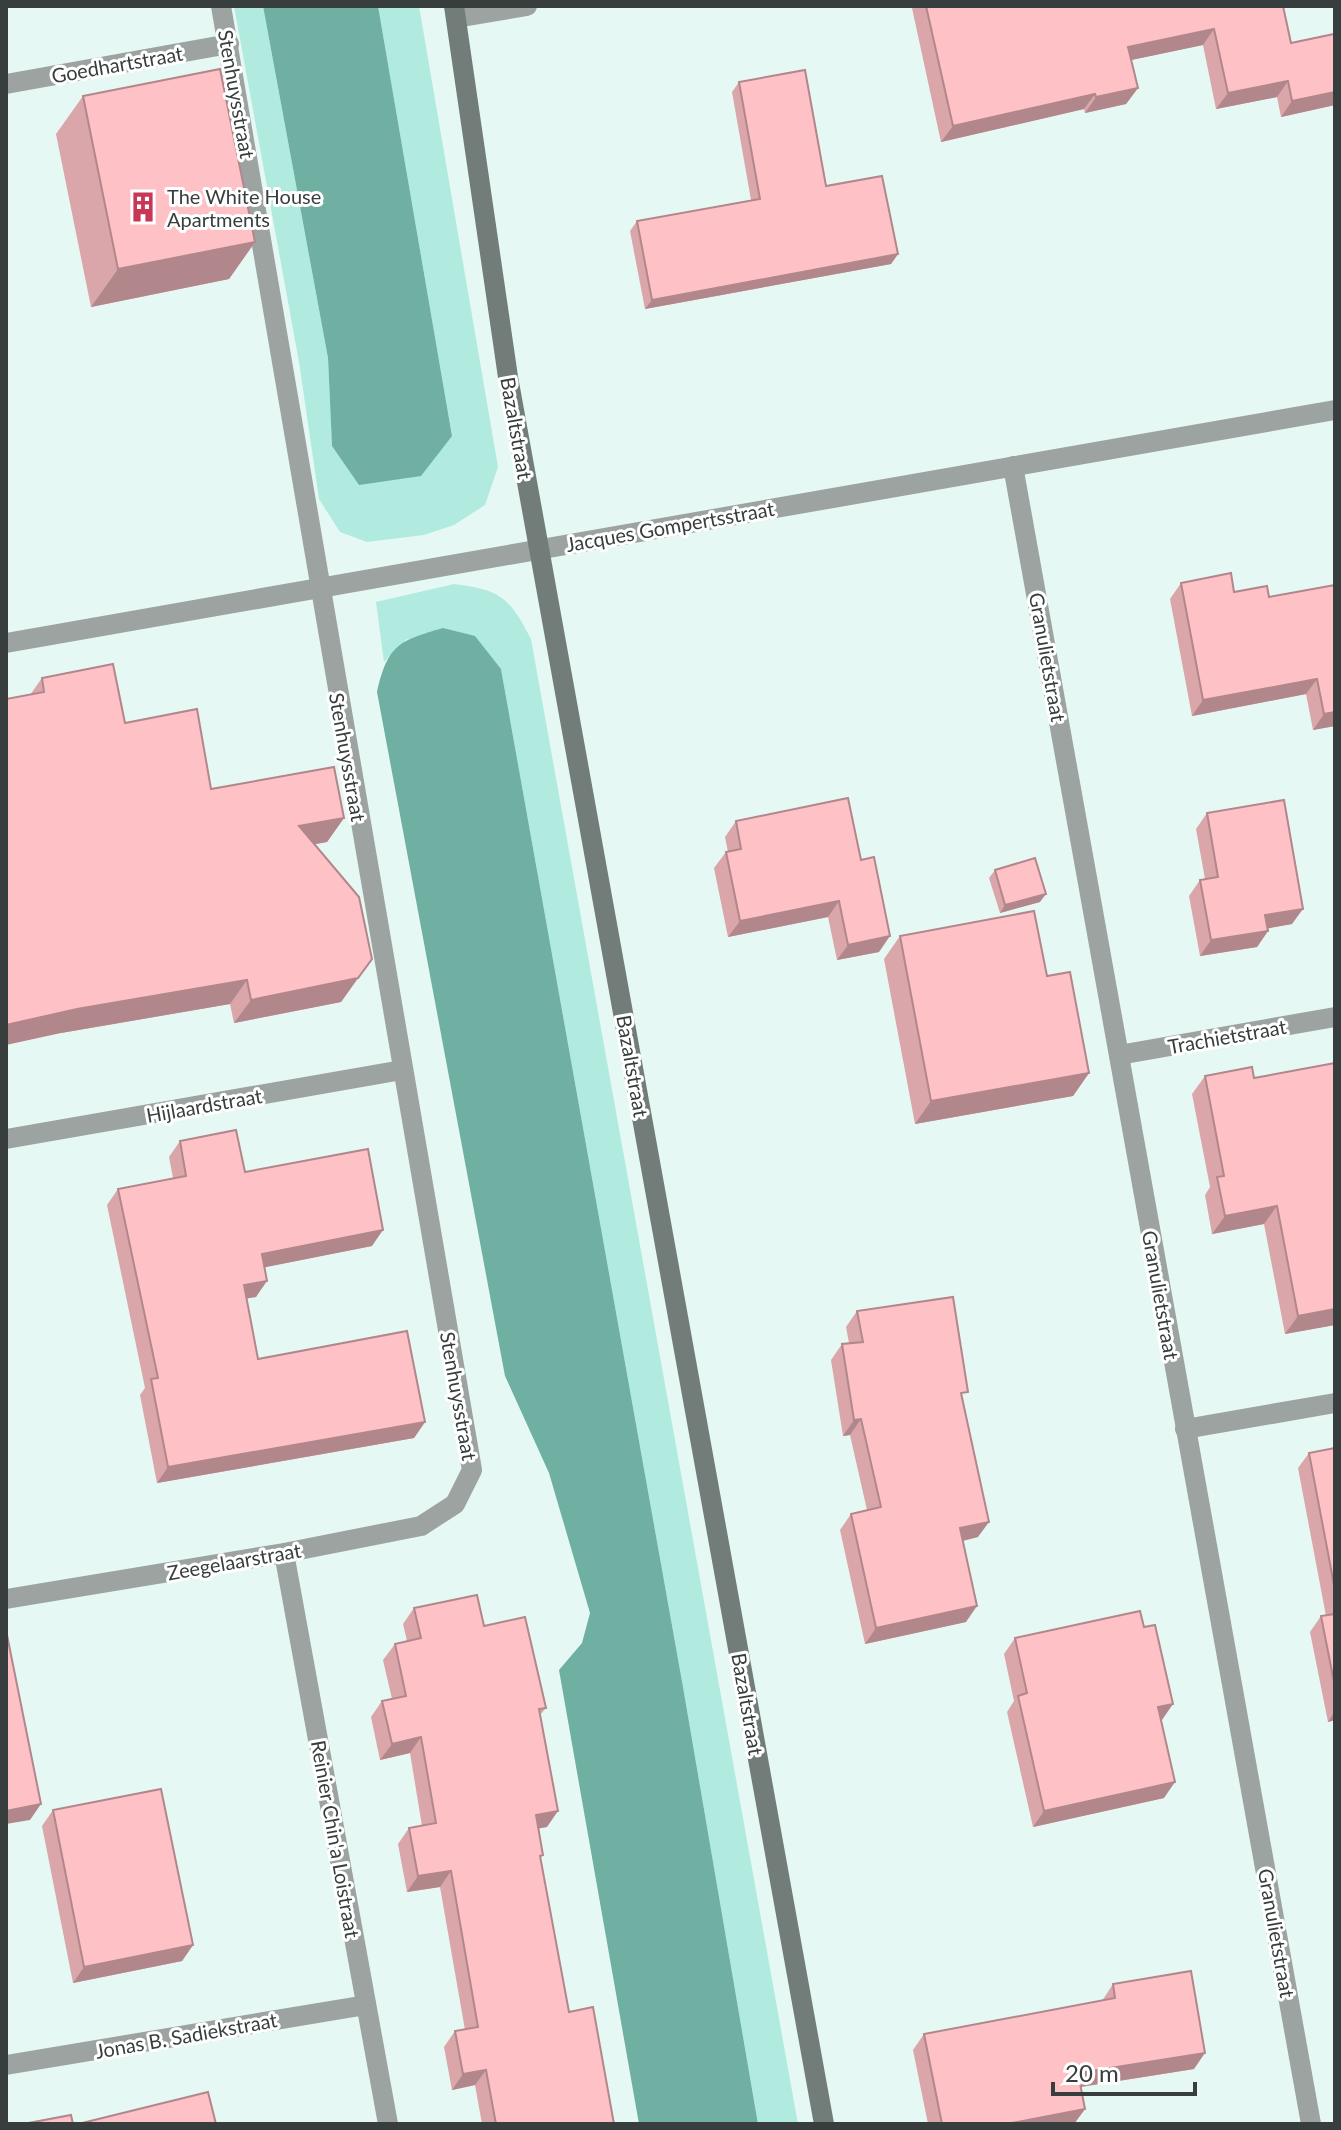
<svg xmlns="http://www.w3.org/2000/svg" width="1341" height="2130" font-family="Lato,sans-serif">
<style>
.green{fill:#b1ebdf}
.water{fill:#6fb0a3}
.lines{fill:none;stroke-linecap:round;stroke-linejoin:round}
.street{stroke:#9ca3a1;stroke-width:20}
.secondary{stroke:#727d7a;stroke-width:20}
.wall{fill:#daa6aa}
.shaded-wall{fill:#b2878b}
.building{fill:#fec1c6;stroke:#b2878b;stroke-width:2}
.labels{text-anchor:middle;dominant-baseline:central;stroke-width:6;stroke-linejoin:round;paint-order:stroke}
.street-label{font-size:20px;fill:#373e3d;stroke:#fff}
.poi-label{font-size:20px;fill:#373e3d;stroke:#fff;text-anchor:start}
</style>
<rect width="100%" height="100%" fill="#e6f8f4"/>
<!-- green -->
<g class="green">
<path d="M 234,6 L 263,6 L 328,358 L 332,446 L 452,436 L 378,6 L 419,6 L 498,467 L 485,505 L 454,525 L 424,535 L 367,542 L 340,532 L 319,499 L 299,362 Z"/>
<path d="M 454,584 C 501,590 509,597 531,639 L 798,2124 L 758,2124 L 683,1687 L 501,669 L 407,639 L 384,662 L 376,602 Z"/>
</g>
<!-- water -->
<g class="water">
<path d="M 263,6 L 378,6 L 452,436 L 421,476 L 359,485 L 332,446 L 328,358 Z"/>
<path d="M 443,628 L 475,636 L 501,669 L 683,1687 L 758,2124 L 639,2124 L 559,1670 L 582,1643 L 590,1613 L 549,1473 L 505,1376 L 377,692 C 388,645 398,641 443,628 Z"/>
</g>
<g class="lines">
<!-- street -->
<g class="street">
<path d="M 456,18 L 527,6"/>
<path d="M 6,84 L 229,44"/>
<path d="M 1013,466 L 1311,2124"/>
<path d="M 6,643 L 1335,410"/>
<path d="M 1119,1055 L 1335,1017"/>
<path d="M 6,1139 L 402,1070"/>
<path d="M 1185,1429 L 1335,1403"/>
<path d="M 284,1553 L 388,2124"/>
<path d="M 6,1599 L 284,1553 L 421,1526 L 455,1504 L 472,1470 L 221,6"/>
<path d="M 6,2065 L 366,2005"/>
</g>
<!-- secondary -->
<path class="secondary" d="M 454,6 L 508,377 L 824,2124"/>
</g>
<!-- wall -->
<g class="wall">
<path d="M 913,6 L 1283,6 L 1291,43 L 1335,105 L 1281,117 L 1277,97 L 1216,109 L 1203,45 L 1131,60 L 1138,88 L 1126,104 L 1085,113 L 1084,109 L 941,142 L 912,8 Z"/>
<path d="M 739,82 L 826,186 L 898,254 L 891,264 L 645,309 L 630,231 L 637,221 L 751,200 L 732,92 Z"/>
<path d="M 83,96 L 255,242 L 229,279 L 91,307 L 56,134 Z"/>
<path d="M 1181,583 L 1269,597 L 1335,585 L 1335,726 L 1313,730 L 1306,694 L 1192,716 L 1170,599 Z"/>
<path d="M 42,678 L 125,723 L 211,789 L 344,818 L 327,842 L 315,844 L 372,959 L 341,1002 L 234,1023 L 230,1004 L 61,1033 L 30,695 Z"/>
<path d="M 848,798 L 879,952 L 837,960 L 828,917 L 728,937 L 714,868 L 726,852 L 728,852 L 725,837 L 736,821 Z"/>
<path d="M 1207,813 L 1292,924 L 1267,928 L 1268,931 L 1257,947 L 1200,956 L 1189,896 L 1200,880 L 1205,879 L 1196,829 Z"/>
<path d="M 995,870 L 1040,902 L 1000,913 L 989,878 Z"/>
<path d="M 900,936 L 1047,976 L 1089,1073 L 1073,1096 L 915,1124 L 884,959 Z"/>
<path d="M 1335,1063 L 1335,1325 L 1285,1334 L 1264,1224 L 1212,1234 L 1205,1195 L 1210,1187 L 1192,1094 L 1205,1076 L 1254,1078 Z"/>
<path d="M 180,1141 L 245,1172 L 372,1246 L 264,1267 L 256,1297 L 246,1298 L 258,1359 L 425,1422 L 414,1438 L 157,1483 L 140,1395 L 145,1388 L 107,1205 L 118,1189 L 173,1178 L 169,1157 Z"/>
<path d="M 857,1311 L 963,1399 L 978,1537 L 963,1541 L 966,1622 L 865,1644 L 840,1530 L 851,1514 L 867,1510 L 850,1435 L 843,1436 L 831,1360 L 842,1344 L 849,1343 L 846,1327 Z"/>
<path d="M 1335,1448 L 1335,1720 L 1328,1722 L 1310,1632 L 1321,1616 L 1326,1616 L 1298,1468 L 1309,1453 Z"/>
<path d="M 414,1608 L 484,1626 L 546,1708 L 540,1715 L 547,1827 L 538,1828 L 541,1858 L 569,2012 L 614,2124 L 482,2124 L 475,2085 L 452,2090 L 444,2047 L 455,2031 L 465,2030 L 440,1887 L 407,1892 L 398,1844 L 409,1828 L 422,1826 L 410,1753 L 380,1760 L 371,1717 L 382,1701 L 392,1699 L 383,1660 L 395,1644 L 407,1641 L 403,1624 Z"/>
<path d="M 1015,1638 L 1162,1720 L 1164,1798 L 1033,1827 L 1007,1712 L 1014,1701 L 1004,1654 Z"/>
<path d="M 53,1810 L 193,1945 L 182,1961 L 73,1983 L 42,1826 Z"/>
<path d="M 1113,1984 L 1194,2069 L 1081,2087 L 1085,2109 L 1074,2124 L 928,2124 L 913,2050 L 924,2034 L 1102,2001 Z"/>
</g>
<!-- shaded-wall -->
<g class="shaded-wall">
<path d="M 1214,29 L 1203,45 L 1117,63 L 1128,47 Z"/>
<path d="M 1288,81 L 1277,97 L 1216,109 L 1228,93 Z"/>
<path d="M 1138,88 L 1126,104 L 1085,113 L 1096,97 Z"/>
<path d="M 1335,92 L 1335,105 L 1281,117 L 1292,101 Z"/>
<path d="M 1095,94 L 1084,109 L 941,142 L 953,126 Z"/>
<path d="M 255,242 L 229,279 L 91,307 L 118,269 Z"/>
<path d="M 898,254 L 891,264 L 645,309 L 652,300 Z"/>
<path d="M 1317,679 L 1306,694 L 1192,716 L 1203,700 Z"/>
<path d="M 1335,712 L 1335,726 L 1313,730 L 1324,714 Z"/>
<path d="M 344,818 L 327,842 L 283,850 L 299,826 Z"/>
<path d="M 1046,894 L 1040,902 L 1000,913 L 1005,905 Z"/>
<path d="M 839,901 L 828,917 L 728,937 L 740,921 Z"/>
<path d="M 1303,909 L 1292,924 L 1254,931 L 1265,915 Z"/>
<path d="M 1268,931 L 1257,947 L 1200,956 L 1211,940 Z"/>
<path d="M 890,936 L 879,952 L 837,960 L 848,945 Z"/>
<path d="M 358,978 L 341,1002 L 234,1023 L 251,1000 Z"/>
<path d="M 247,980 L 230,1004 L 61,1033 L 6,1045 L 6,1025 L 77,1009 Z"/>
<path d="M 1089,1073 L 1073,1096 L 915,1124 L 931,1101 Z"/>
<path d="M 1277,1206 L 1264,1224 L 1212,1234 L 1225,1216 Z"/>
<path d="M 383,1230 L 372,1246 L 251,1270 L 262,1254 Z"/>
<path d="M 267,1281 L 256,1297 L 232,1301 L 244,1285 Z"/>
<path d="M 1335,1309 L 1335,1325 L 1285,1334 L 1298,1316 Z"/>
<path d="M 861,1419 L 850,1435 L 843,1436 L 854,1420 Z"/>
<path d="M 425,1422 L 414,1438 L 157,1483 L 168,1467 Z"/>
<path d="M 989,1522 L 978,1537 L 949,1544 L 960,1528 Z"/>
<path d="M 977,1606 L 966,1622 L 865,1644 L 876,1628 Z"/>
<path d="M 1173,1704 L 1162,1720 L 1147,1723 L 1158,1707 Z"/>
<path d="M 1335,1711 L 1335,1720 L 1328,1722 Z"/>
<path d="M 421,1737 L 410,1753 L 380,1760 L 392,1744 Z"/>
<path d="M 1175,1782 L 1164,1798 L 1033,1827 L 1044,1811 Z"/>
<path d="M 41,1804 L 30,1820 L 6,1824 L 6,1811 Z"/>
<path d="M 558,1811 L 547,1827 L 525,1831 L 536,1815 Z"/>
<path d="M 451,1871 L 440,1887 L 407,1892 L 418,1876 Z"/>
<path d="M 193,1945 L 182,1961 L 73,1983 L 84,1967 Z"/>
<path d="M 1205,2053 L 1194,2069 L 1067,2089 L 1078,2073 Z"/>
<path d="M 486,2070 L 475,2085 L 452,2090 L 463,2074 Z"/>
<path d="M 1085,2109 L 1074,2124 L 1007,2124 Z"/>
</g>
<!-- building -->
<g class="building">
<path d="M 926,6 L 1283,6 L 1291,43 L 1334,34 L 1335,39 L 1335,92 L 1292,101 L 1288,81 L 1228,93 L 1214,29 L 1128,47 L 1138,88 L 1096,97 L 1095,94 L 953,126 Z"/>
<path d="M 220,69 L 255,242 L 118,269 L 83,96 Z"/>
<path d="M 805,70 L 826,186 L 882,176 L 898,254 L 652,300 L 637,221 L 760,199 L 739,82 Z"/>
<path d="M 1231,573 L 1234,592 L 1267,586 L 1269,597 L 1335,585 L 1335,712 L 1324,714 L 1317,679 L 1203,700 L 1181,583 Z"/>
<path d="M 113,664 L 125,723 L 197,709 L 211,789 L 334,767 L 344,818 L 299,826 L 359,897 L 372,959 L 358,978 L 251,1000 L 247,980 L 77,1009 L 6,1025 L 6,699 L 44,692 L 42,678 Z"/>
<path d="M 848,798 L 861,860 L 874,857 L 890,936 L 848,945 L 839,901 L 740,921 L 726,852 L 741,849 L 736,821 Z"/>
<path d="M 1284,800 L 1303,909 L 1265,915 L 1268,931 L 1211,940 L 1200,880 L 1218,877 L 1207,813 Z"/>
<path d="M 1035,858 L 1046,894 L 1005,905 L 995,870 Z"/>
<path d="M 1034,911 L 1047,976 L 1070,972 L 1089,1073 L 931,1101 L 900,936 Z"/>
<path d="M 1335,1063 L 1335,1309 L 1298,1316 L 1277,1206 L 1225,1216 L 1217,1177 L 1224,1176 L 1205,1076 L 1252,1067 L 1254,1078 Z"/>
<path d="M 236,1130 L 245,1172 L 368,1149 L 383,1230 L 262,1254 L 267,1281 L 244,1285 L 258,1359 L 407,1331 L 425,1422 L 168,1467 L 151,1379 L 158,1378 L 118,1189 L 186,1176 L 180,1141 Z"/>
<path d="M 953,1297 L 968,1392 L 961,1393 L 989,1522 L 960,1528 L 977,1606 L 876,1628 L 851,1514 L 881,1507 L 861,1419 L 854,1420 L 842,1344 L 863,1342 L 857,1311 Z"/>
<path d="M 1335,1448 L 1335,1590 L 1309,1453 Z"/>
<path d="M 477,1595 L 484,1626 L 525,1617 L 546,1708 L 539,1709 L 558,1811 L 536,1815 L 543,1855 L 540,1856 L 569,2012 L 593,2007 L 614,2124 L 496,2124 L 486,2070 L 463,2074 L 455,2031 L 478,2027 L 451,1871 L 418,1876 L 409,1828 L 436,1823 L 421,1737 L 392,1744 L 382,1701 L 406,1696 L 395,1644 L 421,1638 L 414,1608 Z"/>
<path d="M 1140,1611 L 1144,1627 L 1155,1625 L 1173,1704 L 1158,1707 L 1175,1782 L 1044,1811 L 1018,1696 L 1027,1693 L 1015,1638 Z"/>
<path d="M 1335,1614 L 1335,1687 L 1321,1616 Z"/>
<path d="M 6,1630 L 41,1804 L 6,1811 Z"/>
<path d="M 161,1789 L 193,1945 L 84,1967 L 53,1810 Z"/>
<path d="M 1191,1971 L 1205,2053 L 1078,2073 L 1085,2109 L 1007,2124 L 942,2124 L 924,2034 L 1115,1998 L 1113,1984 Z"/>
<path d="M 208,2092 L 216,2124 L 78,2124 Z"/>
<path d="M 71,2115 L 73,2124 L 23,2124 Z"/>
</g>
<!-- icons -->
<defs>
<g id="building-bare" transform="scale(2.4)"><path d="M-4-6H4V6H1V3H-1V6H-4ZM-2.5-4.3h1.7v1.8h-1.7ZM.8-4.3h1.7v1.8H.8ZM-2.5-1h1.7V.8h-1.7ZM.8-1h1.7V.8H.8Z" fill="#c83856" stroke="#fff" stroke-width="2.5" paint-order="stroke"/></g>
</defs>
<g fill-rule="evenodd">
<use href="#building-bare" x="143" y="207"/>
</g>
<g class="labels">
<!-- street labels -->
<g class="street-label">
<text transform="translate(117 64) rotate(-10)">Goedhartstraat</text>
<text transform="translate(237 94) rotate(80)">Stenhuysstraat</text>
<text transform="translate(517 428) rotate(80)">Bazaltstraat</text>
<text transform="translate(670 526) rotate(-10)">Jacques Gompertsstraat</text>
<text transform="translate(1048 657) rotate(80)">Granulietstraat</text>
<text transform="translate(348 757) rotate(80)">Stenhuysstraat</text>
<text transform="translate(1227 1036) rotate(-10)">Trachietstraat</text>
<text transform="translate(633 1066) rotate(80)">Bazaltstraat</text>
<text transform="translate(204 1105) rotate(-10)">Hijlaardstraat</text>
<text transform="translate(1161 1295) rotate(80)">Granulietstraat</text>
<text transform="translate(459 1396) rotate(80)">Stenhuysstraat</text>
<text transform="translate(234 1561) rotate(-10)">Zeegelaarstraat</text>
<text transform="translate(748 1704) rotate(80)">Bazaltstraat</text>
<text transform="translate(336 1839) rotate(80)">Reinier Chin'a Loistraat</text>
<text transform="translate(1277 1933) rotate(80)">Granulietstraat</text>
<text transform="translate(186 2035) rotate(-10)">Jonas B. Sadiekstraat</text>
</g>
<!-- poi labels -->
<g class="poi-label">
<text x="167" y="196">The White House<tspan x="167" dy="23">Apartments</tspan></text>
</g>
</g>
<!-- border -->
<rect width="1341" height="2130" fill="none" stroke="#373e3d" stroke-width="16"/>
<!-- scale -->
<path d="M1053 2082v12h142v-12" fill="none" stroke="#373e3d" stroke-width="4"/>
<text x="1065" y="2082" font-size="24" fill="#373e3d" stroke="#ffffff" stroke-width="6" paint-order="stroke">20 m</text>
</svg>
